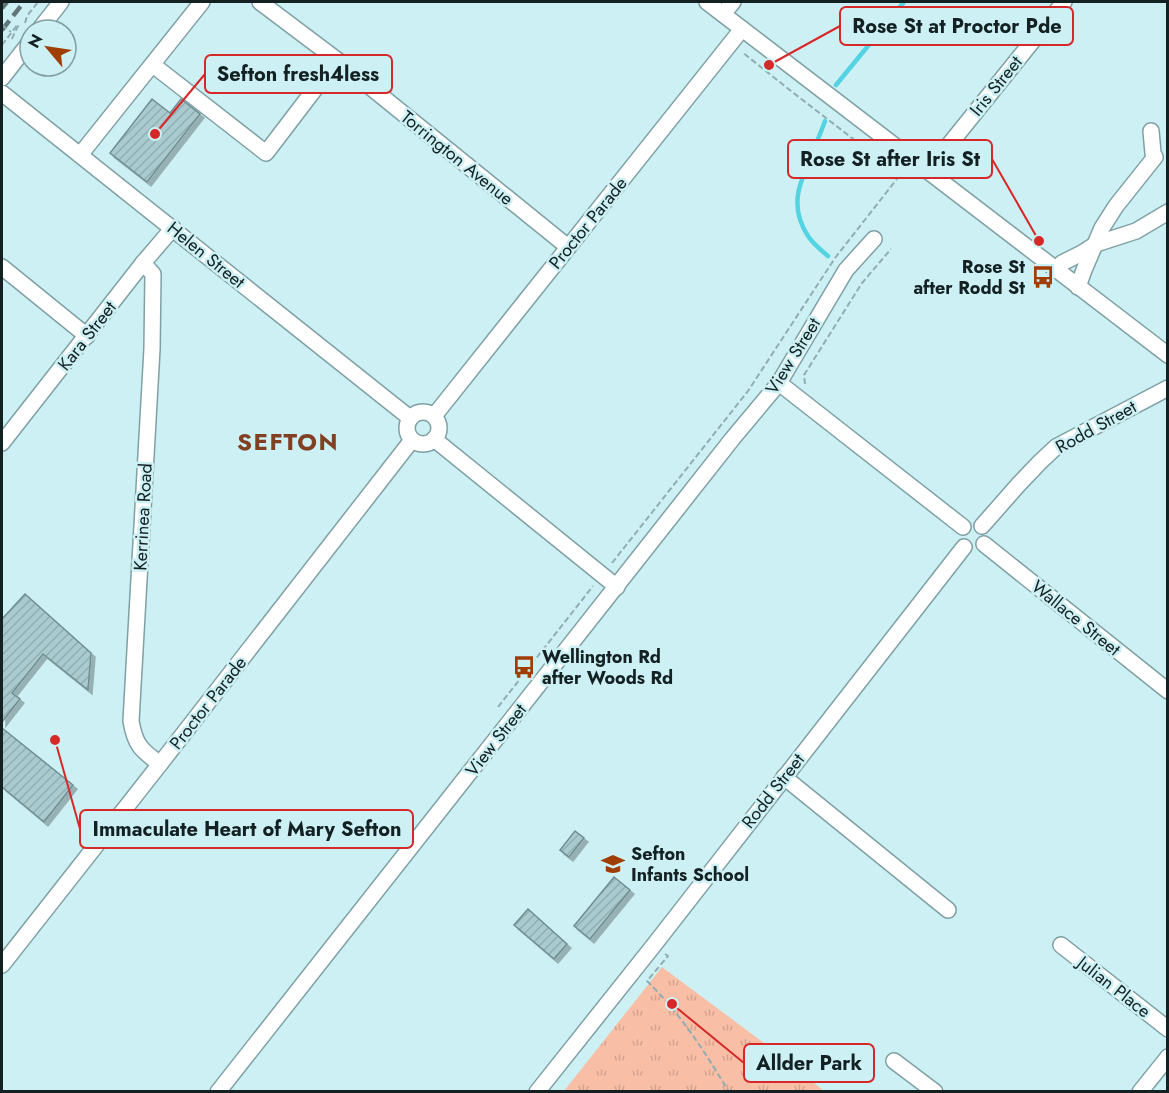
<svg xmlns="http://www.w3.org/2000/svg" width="1169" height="1093" font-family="Jost,sans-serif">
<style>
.park{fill:url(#park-tufts)}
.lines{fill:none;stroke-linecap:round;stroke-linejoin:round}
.stream{stroke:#54d4e3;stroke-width:4.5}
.building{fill:url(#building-hatch);stroke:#6e8e92;stroke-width:1.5;filter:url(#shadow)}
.minor-casing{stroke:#7fa0a4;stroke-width:18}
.path{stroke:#91adb1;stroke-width:2;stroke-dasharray:6 3;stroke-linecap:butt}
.minor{stroke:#fff;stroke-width:15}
.rail{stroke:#61777a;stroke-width:4.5;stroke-dasharray:12 6;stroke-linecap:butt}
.path-bridge{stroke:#91adb1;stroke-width:2;stroke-dasharray:6 3;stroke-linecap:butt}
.labels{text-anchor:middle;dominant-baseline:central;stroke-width:5;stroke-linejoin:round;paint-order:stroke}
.street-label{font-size:18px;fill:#142123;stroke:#cdf0f4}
.poi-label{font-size:18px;font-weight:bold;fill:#142123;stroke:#cdf0f4;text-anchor:start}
.district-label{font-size:24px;font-weight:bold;letter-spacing:1.5px;fill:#824023;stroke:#cdf0f4}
.leader{fill:none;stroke:#d62828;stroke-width:2}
.callout-dot{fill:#d62828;stroke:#cdf0f4;stroke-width:2}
.callout{fill:#cdf0f4;stroke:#d62828;stroke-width:2}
.callout-label{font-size:20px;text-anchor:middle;font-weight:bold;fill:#142123}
</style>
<defs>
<pattern id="park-tufts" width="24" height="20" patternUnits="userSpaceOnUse" patternTransform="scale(1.5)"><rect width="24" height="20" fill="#f8bea6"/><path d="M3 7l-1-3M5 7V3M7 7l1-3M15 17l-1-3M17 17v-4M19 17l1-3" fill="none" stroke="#d4a38f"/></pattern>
<pattern id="building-hatch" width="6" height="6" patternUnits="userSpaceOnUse" patternTransform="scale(1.5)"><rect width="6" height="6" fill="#a9cbcf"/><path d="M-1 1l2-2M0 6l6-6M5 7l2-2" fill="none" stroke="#91aeb1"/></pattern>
<filter id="shadow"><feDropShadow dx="4" dy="4" stdDeviation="0" flood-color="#0004"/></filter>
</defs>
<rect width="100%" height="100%" fill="#cdf0f4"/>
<!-- park -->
<path class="park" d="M 662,967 L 760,1040 L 824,1091 L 564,1091 Z"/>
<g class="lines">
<!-- stream -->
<g class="stream">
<path d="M 836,85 L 904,2"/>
<path d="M 825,121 C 821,132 816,144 811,156 C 799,184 789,207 808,236 C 813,244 821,250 828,256"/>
</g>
</g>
<!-- building -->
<g class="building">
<path d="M 152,99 L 170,113 L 181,99 L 200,114 L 147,182 L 110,153 Z"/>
<path d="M 25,594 L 91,653 L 88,690 L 43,654 L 12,693 L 20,699 L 2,722 L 2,619 Z"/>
<path d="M 2,728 L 73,785 L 44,822 L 2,787 Z"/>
<path d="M 575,831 L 584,838 L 569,857 L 560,850 Z"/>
<path d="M 614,877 L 630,890 L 590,939 L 574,926 Z"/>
<path d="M 528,909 L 567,944 L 554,959 L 514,925 Z"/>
</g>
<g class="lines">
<!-- minor casing -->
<g class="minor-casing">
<g id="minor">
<path d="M 260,2 L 337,60 L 568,247"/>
<path d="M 707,2 L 1168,355"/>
<path d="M 723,14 L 733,2"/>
<path d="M 39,30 L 61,2"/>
<path d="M 153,65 L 266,153 L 337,60"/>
<path d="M 2,78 L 30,42"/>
<path d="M 2,93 L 410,418"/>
<path d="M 80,155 L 202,2"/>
<path d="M 928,171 L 1064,2"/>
<path d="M 143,263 L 153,274 L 152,349 L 131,721 C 135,745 141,750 160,764"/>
<path d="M 2,267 L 87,336"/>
<path d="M 1055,270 L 1062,263 L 1082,253 L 1096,244 L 1136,231 L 1168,212"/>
<path d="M 1078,287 L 1084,270 L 1102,228 L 1116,206 L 1155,157 L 1153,153 L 1151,131"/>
<path d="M 779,383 L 963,527"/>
<circle cx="423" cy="428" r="16"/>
<path d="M 434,416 L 742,29"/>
<path d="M 434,439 L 617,587"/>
<path d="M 2,443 L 143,263 L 173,228"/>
<path d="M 982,526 L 1019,484 L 1040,462 L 1056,447 L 1168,388"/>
<path d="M 984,544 L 1168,691"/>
<path d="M 784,777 L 948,910"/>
<path d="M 1061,945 L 1168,1029"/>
<path d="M 2,965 L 160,764 L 412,440"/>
<path d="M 894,1061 L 935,1092"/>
<path d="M 218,1092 L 733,438 L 779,383 L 846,270 L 874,239"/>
<path d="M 537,1092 L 654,945 L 964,547"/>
<path d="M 1140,1092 L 1168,1057"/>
</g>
</g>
<!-- path -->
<g class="path">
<path d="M 25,23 L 27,16 L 38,2"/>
<path d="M 12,39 C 14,33 17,29 19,24"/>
<path d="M 2,45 L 18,24"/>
<path d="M 805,384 L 804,375 L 862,283 L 891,249"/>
<path d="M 612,563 L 748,391 L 835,258 L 900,175 L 791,91 L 742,52"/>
<path d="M 498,707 L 593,586"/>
<path d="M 665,954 L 668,956 L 647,981 C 680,1013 705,1052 729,1092"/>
</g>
<!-- minor -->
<use href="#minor" class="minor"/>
<!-- rail -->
<g class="rail">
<path d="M 2,8 L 7,2"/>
<path d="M 2,30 L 24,2"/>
</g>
<!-- path-bridge -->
<path class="path-bridge" d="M 2,25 L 11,32"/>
</g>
<!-- icons -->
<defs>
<g id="bus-bare" transform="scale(1.8)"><path d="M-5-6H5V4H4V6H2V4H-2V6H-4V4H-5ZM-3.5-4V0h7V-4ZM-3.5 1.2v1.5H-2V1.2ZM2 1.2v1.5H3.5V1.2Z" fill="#a03d01" stroke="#cdf0f4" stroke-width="2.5" paint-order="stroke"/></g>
<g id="school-bare" transform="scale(1.8)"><path d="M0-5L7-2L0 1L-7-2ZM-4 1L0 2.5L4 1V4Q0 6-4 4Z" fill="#a03d01" stroke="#cdf0f4" stroke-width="2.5" paint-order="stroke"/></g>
</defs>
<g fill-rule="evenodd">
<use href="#bus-bare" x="1043" y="277"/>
<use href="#bus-bare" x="524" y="667"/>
<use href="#school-bare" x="613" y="864"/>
</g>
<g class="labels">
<!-- street labels -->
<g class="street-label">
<text transform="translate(996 86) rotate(-51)">Iris Street</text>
<text transform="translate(457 158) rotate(39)">Torrington Avenue</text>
<text transform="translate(588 223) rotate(-51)">Proctor Parade</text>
<text transform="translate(206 255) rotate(39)">Helen Street</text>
<text transform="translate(87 336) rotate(-52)">Kara Street</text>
<text transform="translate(793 356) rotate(-58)">View Street</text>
<text transform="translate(1096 427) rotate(-29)">Rodd Street</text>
<text transform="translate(143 517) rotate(-87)">Kerrinea Road</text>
<text transform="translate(1076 618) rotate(39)">Wallace Street</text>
<text transform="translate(208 703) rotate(-52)">Proctor Parade</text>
<text transform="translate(496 740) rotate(-52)">View Street</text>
<text transform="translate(773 791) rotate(-52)">Rodd Street</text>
<text transform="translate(1114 987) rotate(38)">Julian Place</text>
</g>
<!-- poi labels -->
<g class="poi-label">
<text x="1025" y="267" text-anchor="end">Rose St<tspan x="1025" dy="21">after Rodd St</tspan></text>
<text x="542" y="657">Wellington Rd<tspan x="542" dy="21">after Woods Rd</tspan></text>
<text x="631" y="854">Sefton<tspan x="631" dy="21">Infants School</tspan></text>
</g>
<!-- district labels -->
<g class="district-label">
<text x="288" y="441">SEFTON</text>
</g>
</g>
<!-- callouts -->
<path class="leader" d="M769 65L840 26M155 134L205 74M1039 241L992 159M55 740L80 829M672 1004L744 1063"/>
<g class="callout-dot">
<circle cx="769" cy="65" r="6"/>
<circle cx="155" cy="134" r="6"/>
<circle cx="1039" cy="241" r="6"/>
<circle cx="55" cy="740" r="6"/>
<circle cx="672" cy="1004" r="6"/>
</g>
<g class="callout">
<rect x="840" y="7" width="233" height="38" rx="6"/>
<rect x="205" y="55" width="187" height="38" rx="6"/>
<rect x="788" y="140" width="204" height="38" rx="6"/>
<rect x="80" y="810" width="333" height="38" rx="6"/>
<rect x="744" y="1044" width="130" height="38" rx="6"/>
</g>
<g class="callout-label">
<text x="957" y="33">Rose St at Proctor Pde</text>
<text x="298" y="81">Sefton fresh4less</text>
<text x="890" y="166">Rose St after Iris St</text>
<text x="247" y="836">Immaculate Heart of Mary Sefton</text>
<text x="809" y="1070">Allder Park</text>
</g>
<!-- border -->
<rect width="1169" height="1093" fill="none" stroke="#142123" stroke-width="6"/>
<!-- north arrow -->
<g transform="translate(48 48) rotate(299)"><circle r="28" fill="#cdf0f4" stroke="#839da0" stroke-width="1.5"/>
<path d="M0-4.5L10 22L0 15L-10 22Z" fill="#a03d01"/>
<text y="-9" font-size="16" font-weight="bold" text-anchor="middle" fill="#142123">N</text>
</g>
</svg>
